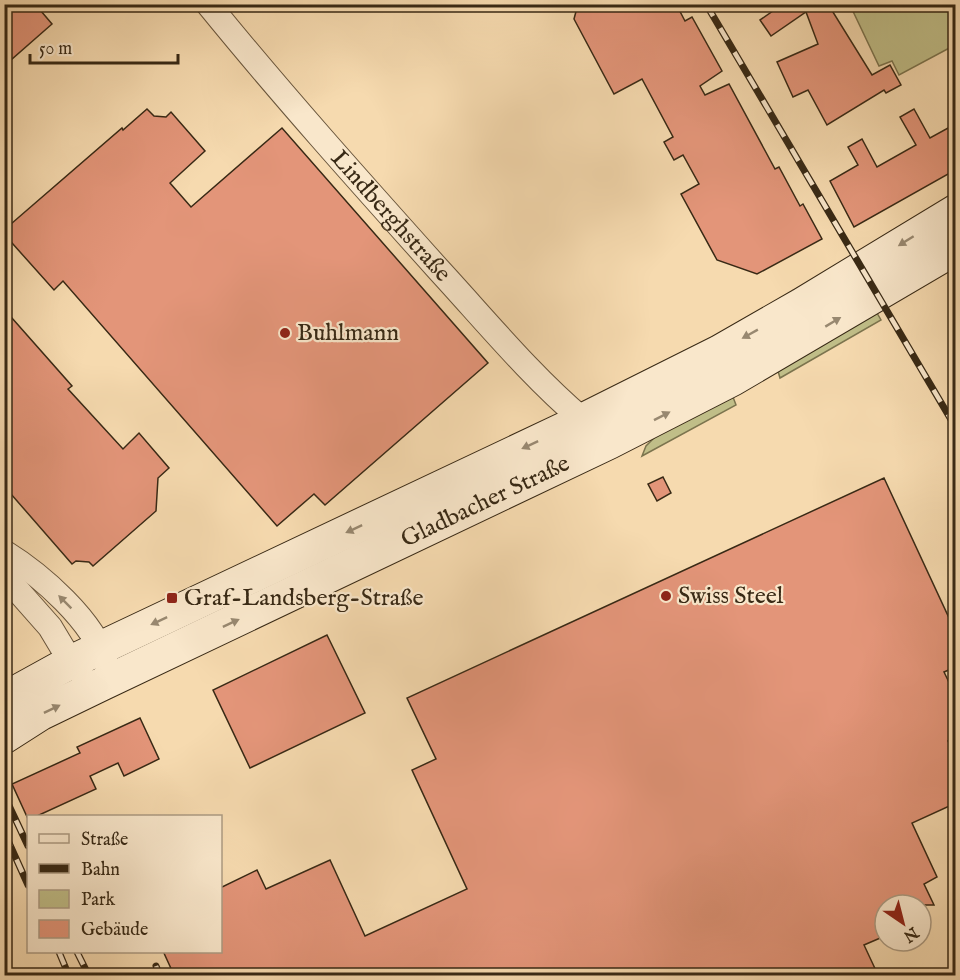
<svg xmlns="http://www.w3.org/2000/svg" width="960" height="980" font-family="'IM FELL English',serif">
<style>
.green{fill:#c0be88;stroke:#7c744e;stroke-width:1.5}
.building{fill:#e39579;stroke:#382915;stroke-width:1.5}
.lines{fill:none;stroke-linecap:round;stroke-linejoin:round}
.street-casing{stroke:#68553c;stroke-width:26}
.secondary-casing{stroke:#382915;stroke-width:35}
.street{stroke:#f9e7cb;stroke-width:24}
.secondary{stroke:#f9e7cb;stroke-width:33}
.rail-casing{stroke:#382915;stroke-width:7}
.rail{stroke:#f9e7cb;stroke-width:4.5;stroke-dasharray:14;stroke-linecap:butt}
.oneway{fill:#988870}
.poi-dot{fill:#8f2418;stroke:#f9e7cb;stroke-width:2}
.labels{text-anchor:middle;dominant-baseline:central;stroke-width:4.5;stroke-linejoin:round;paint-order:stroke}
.street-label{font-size:24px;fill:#382915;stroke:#f9e7cb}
.poi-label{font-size:24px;fill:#382915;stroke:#f9e7cb;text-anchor:start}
</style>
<rect width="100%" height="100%" fill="#f6daaf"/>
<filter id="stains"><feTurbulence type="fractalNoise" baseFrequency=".00333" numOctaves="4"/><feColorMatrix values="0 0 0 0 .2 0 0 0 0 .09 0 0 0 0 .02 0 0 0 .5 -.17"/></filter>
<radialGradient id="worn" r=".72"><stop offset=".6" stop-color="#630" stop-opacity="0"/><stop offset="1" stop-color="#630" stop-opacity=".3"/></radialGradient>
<!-- green -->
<g class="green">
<path d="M 850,5 L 955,5 L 955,45 L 899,75 L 892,61 L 879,66 Z"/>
<path d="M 877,313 L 881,320 L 780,378 L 778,371 Z"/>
<path d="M 733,397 L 736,405 L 642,456 L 646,446 L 656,436 Z"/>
</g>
<!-- building -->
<g class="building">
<path d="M 4,4 L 35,4 L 52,24 L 4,66 Z"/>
<path d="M 578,4 L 676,4 L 685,21 L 692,17 L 722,71 L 700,86 L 705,95 L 729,84 L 775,169 L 779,167 L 800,206 L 803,204 L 822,239 L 757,274 L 717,260 L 681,194 L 699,184 L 683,155 L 674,160 L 664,142 L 673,137 L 642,79 L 614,94 L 574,19 Z"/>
<path d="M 783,4 L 828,4 L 872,75 L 890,65 L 901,85 L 886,93 L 884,90 L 827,125 L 808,90 L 793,97 L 777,62 L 818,44 L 806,12 L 771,36 L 760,20 Z"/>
<path d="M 147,109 L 154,116 L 166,117 L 171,112 L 205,151 L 170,183 L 191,207 L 282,128 L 488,363 L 325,505 L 314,494 L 277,526 L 63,281 L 54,290 L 4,234 L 4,230 L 122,128 L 123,130 Z"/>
<path d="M 914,109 L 930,138 L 948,128 L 956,142 L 956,167 L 949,171 L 950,173 L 854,227 L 830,181 L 858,165 L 848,147 L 862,139 L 877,167 L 916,145 L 900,117 Z"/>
<path d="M 4,309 L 72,386 L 68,389 L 123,449 L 139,433 L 169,468 L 158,478 L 156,511 L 93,566 L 89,562 L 76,561 L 72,564 L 4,486 Z"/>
<path d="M 663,477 L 671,493 L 657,501 L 648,484 Z"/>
<path d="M 884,478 L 956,633 L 956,667 L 944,672 L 956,697 L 956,738 L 948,741 L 956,758 L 956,803 L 912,823 L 937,877 L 924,884 L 934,905 L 885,905 L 885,936 L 864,945 L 878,975 L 174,975 L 163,951 L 220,951 L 220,888 L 257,870 L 266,889 L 330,860 L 365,936 L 467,889 L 412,770 L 436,759 L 407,698 Z"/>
<path d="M 327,635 L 365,713 L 250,768 L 213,690 Z"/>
<path d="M 140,718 L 159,759 L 124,776 L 118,763 L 90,776 L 96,789 L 37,816 L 28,816 L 28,819 L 12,784 L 80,753 L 77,747 Z"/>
</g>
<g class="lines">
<!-- street casing -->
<g class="street-casing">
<g id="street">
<path id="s1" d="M 208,4 C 282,95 360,182 438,269 C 485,320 530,375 583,420"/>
<path d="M 4,552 C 41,575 94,621 106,663"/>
<path d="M 4,575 L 50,627 L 71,662 L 81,673"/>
</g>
</g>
<!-- secondary casing -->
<g class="secondary-casing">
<g id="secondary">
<path d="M 4,699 L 71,662 L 583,420 L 719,352 L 801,305 L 956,211"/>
<path id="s2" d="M 4,737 L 40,714 L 102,684 L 610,442 L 733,379 L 956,248"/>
</g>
</g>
<!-- street -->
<use href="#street" class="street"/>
<!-- secondary -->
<use href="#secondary" class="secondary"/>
<!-- rail casing -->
<g class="rail-casing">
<g id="rail">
<path d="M 706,4 L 956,428"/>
<path d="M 4,795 L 28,846"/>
<path d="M 5,834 L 28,885"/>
<path d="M 59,952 L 69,976"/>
<path d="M 77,952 L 89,976"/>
<path d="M 156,966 L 160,976"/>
<path d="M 954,976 L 956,971"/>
</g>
</g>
<!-- rail -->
<use href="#rail" class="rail"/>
</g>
<!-- one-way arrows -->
<defs><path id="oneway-solid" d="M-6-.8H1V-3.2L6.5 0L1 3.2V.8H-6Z" transform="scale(1.5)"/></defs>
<g class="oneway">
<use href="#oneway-solid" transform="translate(906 241) rotate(148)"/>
<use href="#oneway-solid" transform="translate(833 322) rotate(-31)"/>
<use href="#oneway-solid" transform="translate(750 334) rotate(151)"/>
<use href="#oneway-solid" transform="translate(662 416) rotate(-27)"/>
<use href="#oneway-solid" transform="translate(530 445) rotate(155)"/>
<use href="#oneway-solid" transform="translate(354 529) rotate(155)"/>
<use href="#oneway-solid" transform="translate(65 602) rotate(-135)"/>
<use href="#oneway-solid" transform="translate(159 621) rotate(155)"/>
<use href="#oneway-solid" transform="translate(231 623) rotate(-25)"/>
<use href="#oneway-solid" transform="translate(52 709) rotate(-26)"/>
</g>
<!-- markers -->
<g class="poi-dot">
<circle cx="285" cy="333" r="6"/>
<circle cx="666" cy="596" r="6"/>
<rect x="166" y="592" width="12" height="12" rx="3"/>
</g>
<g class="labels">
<!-- street labels -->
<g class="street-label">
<text stroke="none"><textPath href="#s1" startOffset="280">Lindberghstraße</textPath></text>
<text stroke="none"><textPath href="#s2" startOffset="536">Gladbacher Straße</textPath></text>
</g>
<!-- poi labels -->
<g class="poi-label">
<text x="297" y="333">Buhlmann</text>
<text x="678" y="596">Swiss Steel</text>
<text x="184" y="598">Graf-Landsberg-Straße</text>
</g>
</g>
<!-- margin -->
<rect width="960" height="980" fill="none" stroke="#f6daaf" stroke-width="24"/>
<rect x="6" y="6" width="948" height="968" fill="none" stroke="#382915" stroke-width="3"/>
<rect x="12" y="12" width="936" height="956" fill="none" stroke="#382915" stroke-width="1.5"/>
<!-- legend -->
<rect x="27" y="815" width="195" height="138" fill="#f9e7cb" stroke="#ac9b82" stroke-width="1.5"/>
<rect x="39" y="834" width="30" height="9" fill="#f9e7cb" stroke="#ac9b82" stroke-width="1.5"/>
<text x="81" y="845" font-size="18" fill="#382915">Straße</text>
<rect x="39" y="864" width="30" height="9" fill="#382915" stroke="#ac9b82" stroke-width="1.5"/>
<text x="81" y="875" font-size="18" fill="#382915">Bahn</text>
<rect x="39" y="890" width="30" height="18" fill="#c0be88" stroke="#ac9b82" stroke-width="1.5"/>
<text x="81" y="905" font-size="18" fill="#382915">Park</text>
<rect x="39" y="920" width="30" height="18" fill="#e39579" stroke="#ac9b82" stroke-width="1.5"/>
<text x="81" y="935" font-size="18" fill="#382915">Gebäude</text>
<!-- north arrow -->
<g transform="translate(903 923) rotate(145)"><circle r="28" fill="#f9e7cb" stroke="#ac9b82" stroke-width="1.5"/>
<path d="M0-4.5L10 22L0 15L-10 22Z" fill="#8f2418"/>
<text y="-9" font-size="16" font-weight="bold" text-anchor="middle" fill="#382915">N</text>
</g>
<!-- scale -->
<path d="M30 54v9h148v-9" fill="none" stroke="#382915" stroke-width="3"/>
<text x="39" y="54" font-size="18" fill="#382915" stroke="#f9e7cb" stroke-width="4.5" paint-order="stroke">50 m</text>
<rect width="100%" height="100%" filter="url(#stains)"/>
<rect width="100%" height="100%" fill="url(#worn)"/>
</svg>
